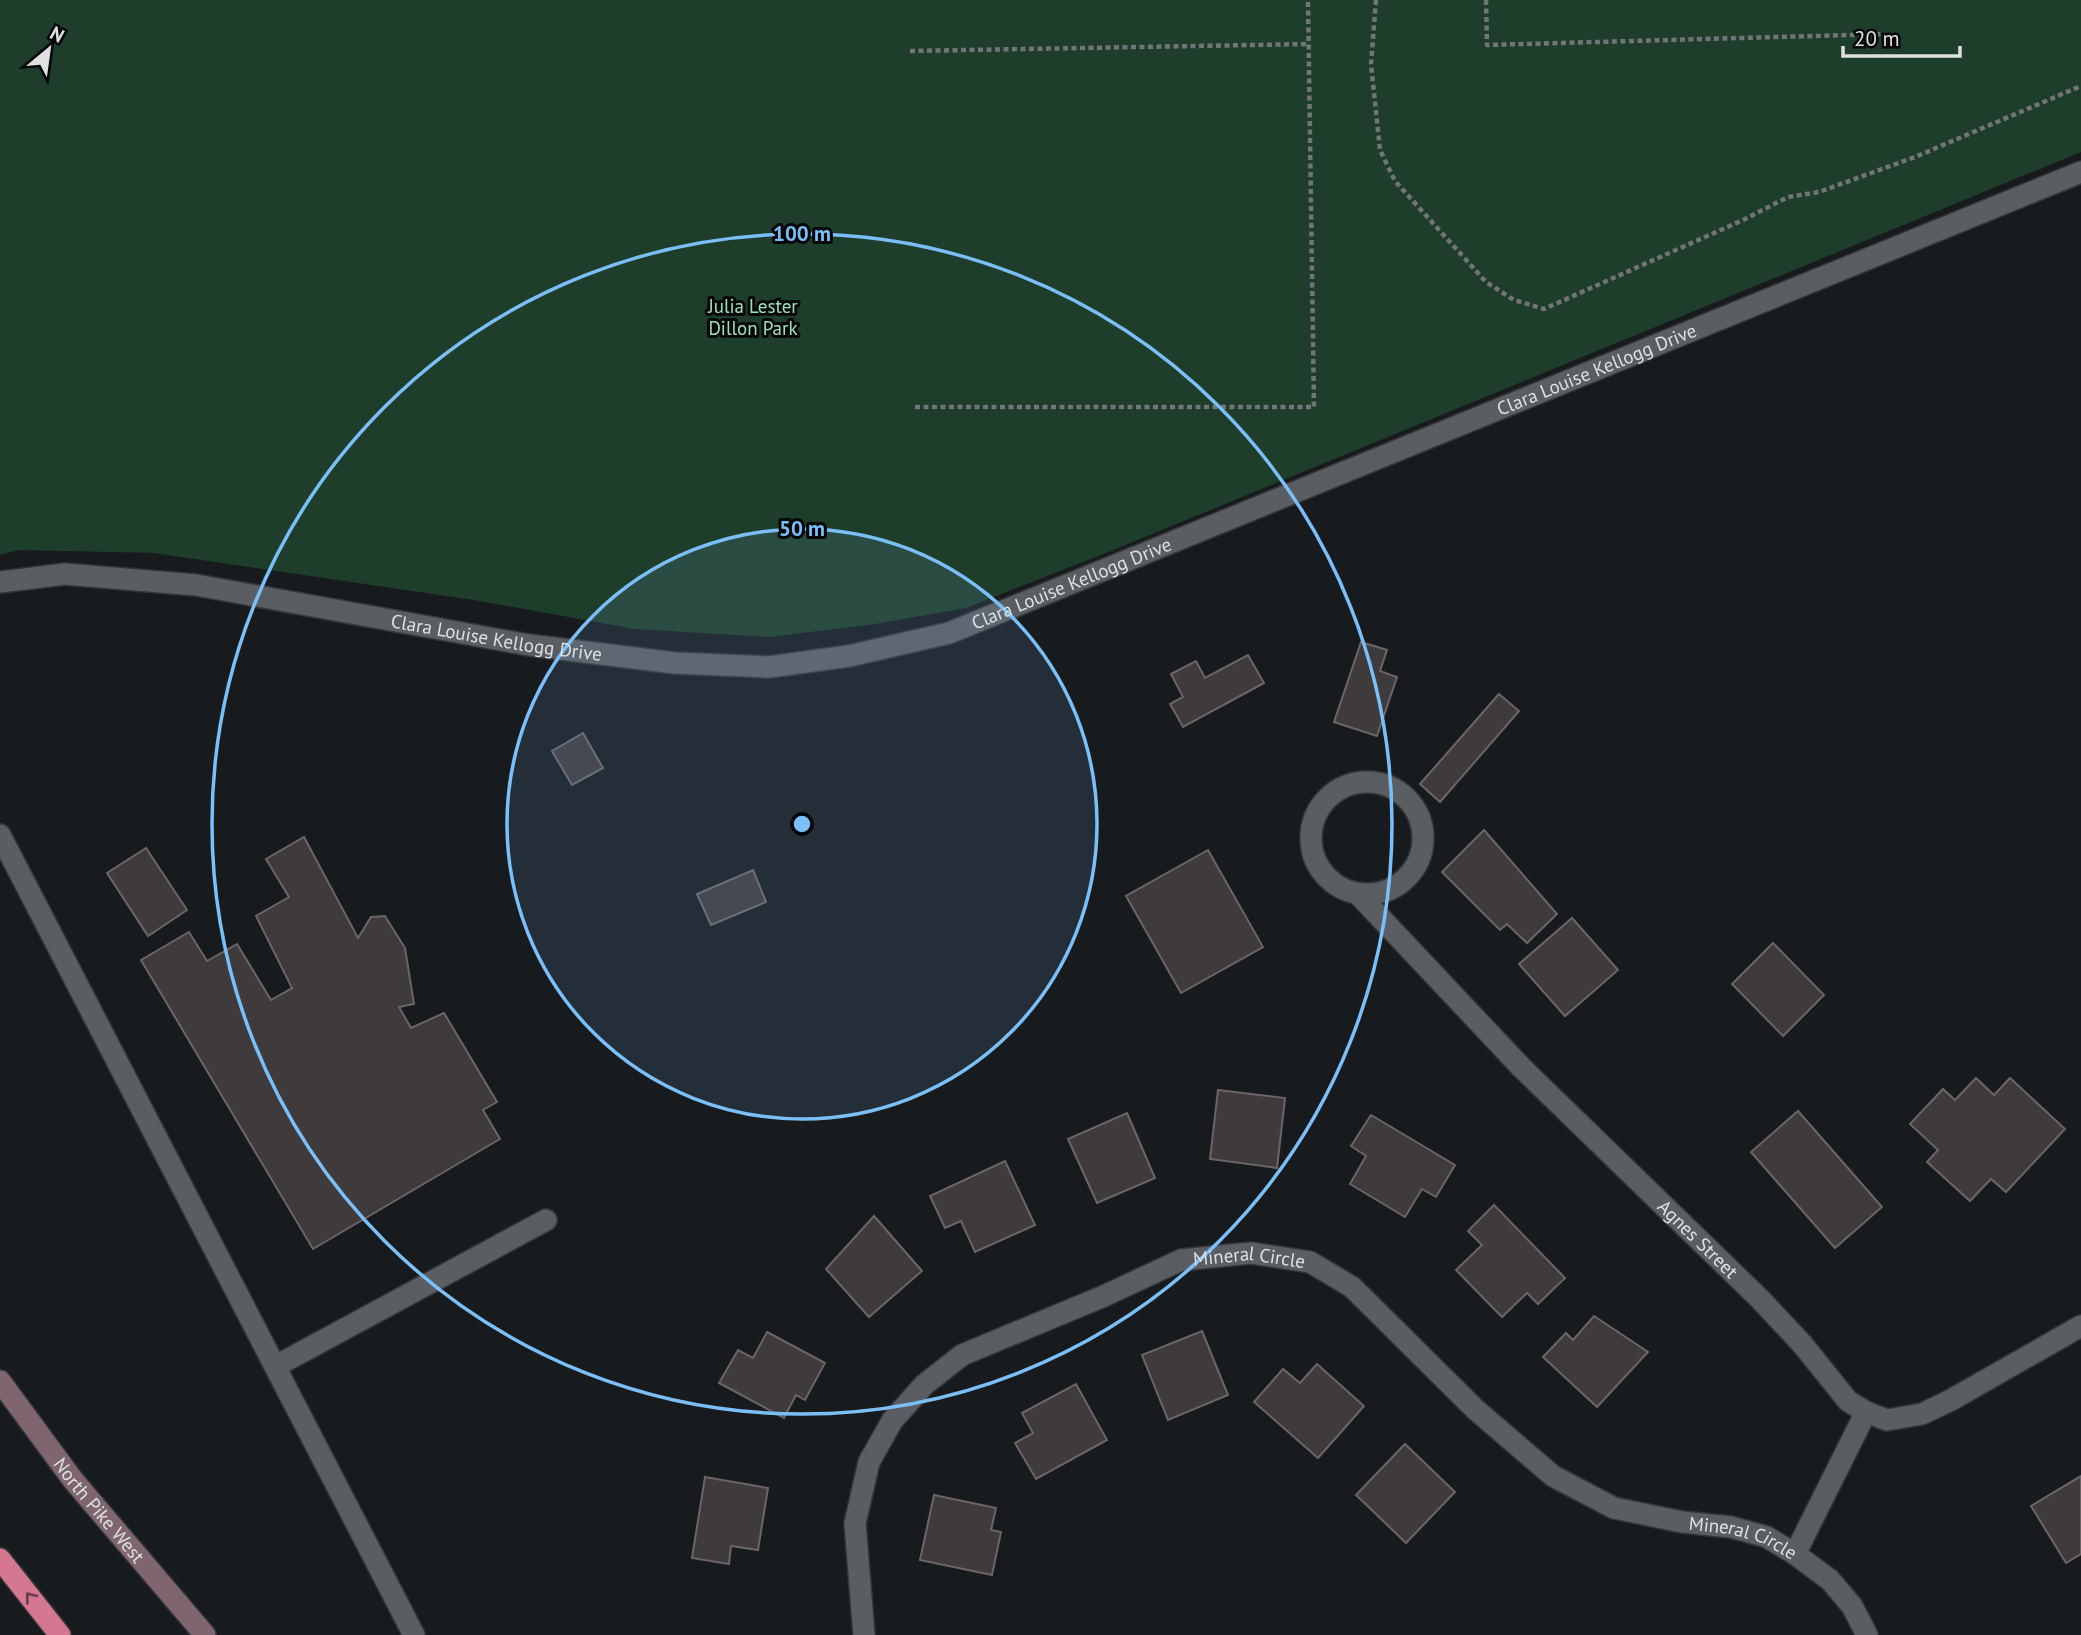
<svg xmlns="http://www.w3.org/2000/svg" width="2081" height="1635" font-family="'PT Sans',sans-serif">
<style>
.green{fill:#1f3d2b}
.building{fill:#3f3a3c;stroke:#6b6567;stroke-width:2}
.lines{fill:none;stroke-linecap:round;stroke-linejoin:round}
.service-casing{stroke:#343638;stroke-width:24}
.minor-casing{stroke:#343638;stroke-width:24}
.secondary-casing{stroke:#343638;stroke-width:24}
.motorway-casing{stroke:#343638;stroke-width:24}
.path{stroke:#727577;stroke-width:4.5;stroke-dasharray:5 3.5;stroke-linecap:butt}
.service{stroke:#5a5d61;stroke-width:21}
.minor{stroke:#5a5d61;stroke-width:21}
.secondary{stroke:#7f6570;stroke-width:21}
.motorway{stroke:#d67792;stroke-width:21}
.oneway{stroke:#6e3e4c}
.ring{fill:none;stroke:#7abff8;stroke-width:3.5}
.labels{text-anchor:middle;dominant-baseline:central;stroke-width:6;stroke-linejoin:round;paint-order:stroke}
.park-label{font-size:19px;fill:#9de2b6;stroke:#050607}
.street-label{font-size:19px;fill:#dee0e2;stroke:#050607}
.centre{fill:#7abff8;stroke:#050607;stroke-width:3.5}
.ring-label{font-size:21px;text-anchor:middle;font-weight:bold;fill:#7abff8;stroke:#050607;stroke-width:6;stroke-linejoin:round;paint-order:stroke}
</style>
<rect width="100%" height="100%" fill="#181b1e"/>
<!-- green -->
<path class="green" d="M 0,0 L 2081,0 L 2081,152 L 1106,553 L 966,608 L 875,624 L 769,637 L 635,629 L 474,600 L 154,553 L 19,550 L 0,555 Z"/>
<!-- building -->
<g class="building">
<path d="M 1361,642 L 1387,650 L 1380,671 L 1397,677 L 1377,736 L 1334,722 Z"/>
<path d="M 1248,655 L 1264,683 L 1183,727 L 1170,704 L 1183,697 L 1171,674 L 1196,661 L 1205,678 Z"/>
<path d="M 1499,694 L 1519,711 L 1440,802 L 1420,784 Z"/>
<path d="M 583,733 L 603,768 L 572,785 L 552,751 Z"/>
<path d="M 1484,830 L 1557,914 L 1527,943 L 1507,924 L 1500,930 L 1442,872 Z"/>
<path d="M 304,837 L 358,938 L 371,917 L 385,916 L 405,948 L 414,1004 L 399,1007 L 411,1028 L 444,1013 L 497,1102 L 483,1110 L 500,1139 L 313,1249 L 141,960 L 189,932 L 207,961 L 237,944 L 271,1000 L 292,988 L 256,916 L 289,897 L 266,859 Z"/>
<path d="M 146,848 L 187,910 L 148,936 L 107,873 Z"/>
<path d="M 1208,850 L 1263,947 L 1181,993 L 1126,896 Z"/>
<path d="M 753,870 L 766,902 L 711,925 L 697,894 Z"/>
<path d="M 1572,918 L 1618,970 L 1565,1016 L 1519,964 Z"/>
<path d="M 1773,943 L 1824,995 L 1783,1036 L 1732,984 Z"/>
<path d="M 1976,1078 L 1994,1095 L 2010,1078 L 2065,1129 L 2006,1192 L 1991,1179 L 1970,1201 L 1927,1162 L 1938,1150 L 1910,1124 L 1943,1089 L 1955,1100 Z"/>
<path d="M 1218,1090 L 1285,1098 L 1277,1168 L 1210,1159 Z"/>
<path d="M 1798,1111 L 1882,1207 L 1835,1248 L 1751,1152 Z"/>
<path d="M 1127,1113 L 1155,1178 L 1097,1203 L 1068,1139 Z"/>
<path d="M 1371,1115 L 1455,1165 L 1436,1197 L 1422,1189 L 1405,1217 L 1350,1184 L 1366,1156 L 1351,1146 Z"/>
<path d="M 1005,1161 L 1035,1225 L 975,1252 L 961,1221 L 945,1228 L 930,1196 Z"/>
<path d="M 1494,1205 L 1565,1278 L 1538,1304 L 1527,1293 L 1502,1317 L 1456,1270 L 1482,1245 L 1468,1231 Z"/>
<path d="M 874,1216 L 922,1271 L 869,1317 L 826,1269 Z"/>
<path d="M 1594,1316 L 1648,1352 L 1597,1407 L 1543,1357 L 1566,1333 L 1573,1340 Z"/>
<path d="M 1202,1331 L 1228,1395 L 1168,1420 L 1142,1355 Z"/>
<path d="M 767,1332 L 825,1363 L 805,1400 L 796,1395 L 784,1418 L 719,1383 L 738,1350 L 753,1358 Z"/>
<path d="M 1317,1364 L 1364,1406 L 1318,1458 L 1254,1402 L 1283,1369 L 1300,1383 Z"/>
<path d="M 1076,1384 L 1107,1440 L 1036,1479 L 1015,1443 L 1033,1433 L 1022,1413 Z"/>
<path d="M 1405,1444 L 1455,1492 L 1406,1543 L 1356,1495 Z"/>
<path d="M 2081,1476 L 2081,1554 L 2066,1563 L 2031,1506 Z"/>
<path d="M 705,1477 L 768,1488 L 758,1550 L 731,1546 L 729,1564 L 692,1558 Z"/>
<path d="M 934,1495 L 996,1508 L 991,1530 L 1001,1532 L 992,1575 L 920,1560 Z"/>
</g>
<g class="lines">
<!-- service casing -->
<g class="service-casing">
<g id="service">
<path d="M 0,835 L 414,1635"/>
<path d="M 276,1366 L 546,1220"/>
</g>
</g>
<!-- minor casing -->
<g class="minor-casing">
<g id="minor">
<path id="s1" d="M 0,582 L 65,574 L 196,585 L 529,645 L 675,663 L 769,667 L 849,656 L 949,633 L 2081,172"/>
<circle cx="1367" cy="838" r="56"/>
<path id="s2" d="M 1359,895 L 1522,1068 L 1761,1300 L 1803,1345 L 1848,1401 L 1866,1412 L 1887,1420 L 1922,1414 L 1951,1400 L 2081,1326"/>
<path d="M 1795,1554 L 1866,1412"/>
<path id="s3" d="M 864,1635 L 855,1523 L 869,1462 L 892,1421 L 924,1385 L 962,1355 L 1104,1296 L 1181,1260 L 1251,1253 L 1310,1262 L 1352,1287 L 1475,1409 L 1553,1476 L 1614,1508 L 1682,1522 L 1731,1527 L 1767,1537 L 1795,1554 L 1830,1580 L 1852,1606 L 1867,1635"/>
</g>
</g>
<!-- secondary casing -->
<g class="secondary-casing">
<g id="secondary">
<path id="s4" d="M 0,1381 L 73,1480 L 205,1635"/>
</g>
</g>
<!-- motorway casing -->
<g class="motorway-casing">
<path id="motorway" d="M 0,1559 L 60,1635"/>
</g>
<!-- path -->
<g class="path">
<path d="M 1376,0 L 1371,64 L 1380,150 L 1395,181 L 1486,282 L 1514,300 L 1544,309 L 1743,220 L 1788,197 L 1819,192 L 1915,157 L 2081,86"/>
<path d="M 1486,0 L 1487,45 L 1885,34"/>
<path d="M 910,51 L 1309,44"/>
<path d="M 915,407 L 1314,407 L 1308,0"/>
</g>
<!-- service -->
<use href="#service" class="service"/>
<!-- minor -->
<use href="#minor" class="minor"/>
<!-- secondary -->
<use href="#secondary" class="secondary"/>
<!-- motorway -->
<use href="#motorway" class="motorway"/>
</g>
<!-- one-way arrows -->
<defs><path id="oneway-chevron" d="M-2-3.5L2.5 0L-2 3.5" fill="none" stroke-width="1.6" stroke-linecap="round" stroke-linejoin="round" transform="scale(1.75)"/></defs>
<use class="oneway" href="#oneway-chevron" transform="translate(30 1597) rotate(-128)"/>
<!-- distance rings -->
<circle cx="802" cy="824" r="295" fill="#7abff8" fill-opacity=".12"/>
<g class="ring">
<circle cx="802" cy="824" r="295"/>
<circle cx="802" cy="824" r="590"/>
</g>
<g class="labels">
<!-- park labels -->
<g class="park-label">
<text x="753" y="306">Julia Lester<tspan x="753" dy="22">Dillon Park</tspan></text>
</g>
<!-- street labels -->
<g class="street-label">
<text stroke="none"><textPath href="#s1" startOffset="1659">Clara Louise Kellogg Drive</textPath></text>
<text stroke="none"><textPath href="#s1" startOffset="1092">Clara Louise Kellogg Drive</textPath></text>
<text stroke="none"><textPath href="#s1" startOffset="502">Clara Louise Kellogg Drive</textPath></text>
<text stroke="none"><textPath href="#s2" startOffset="483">Agnes Street</textPath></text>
<text stroke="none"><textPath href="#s3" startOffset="626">Mineral Circle</textPath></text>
<text stroke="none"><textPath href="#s4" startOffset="163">North Pike West</textPath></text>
<text stroke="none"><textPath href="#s3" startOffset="1214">Mineral Circle</textPath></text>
</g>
</g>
<circle cx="802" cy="824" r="10" class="centre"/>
<g class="ring-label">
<text x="802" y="241">100 m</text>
<text x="802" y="536">50 m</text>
</g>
<!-- north arrow -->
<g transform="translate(49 49) rotate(29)" stroke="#050607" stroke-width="5" paint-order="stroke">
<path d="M0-5L12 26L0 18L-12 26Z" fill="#dee0e2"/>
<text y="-10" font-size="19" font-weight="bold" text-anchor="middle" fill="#dee0e2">N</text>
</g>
<!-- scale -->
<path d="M1843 46v10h117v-10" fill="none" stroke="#dee0e2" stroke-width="3.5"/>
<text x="1854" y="46" font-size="21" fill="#dee0e2" stroke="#050607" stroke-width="5" paint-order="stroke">20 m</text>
</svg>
